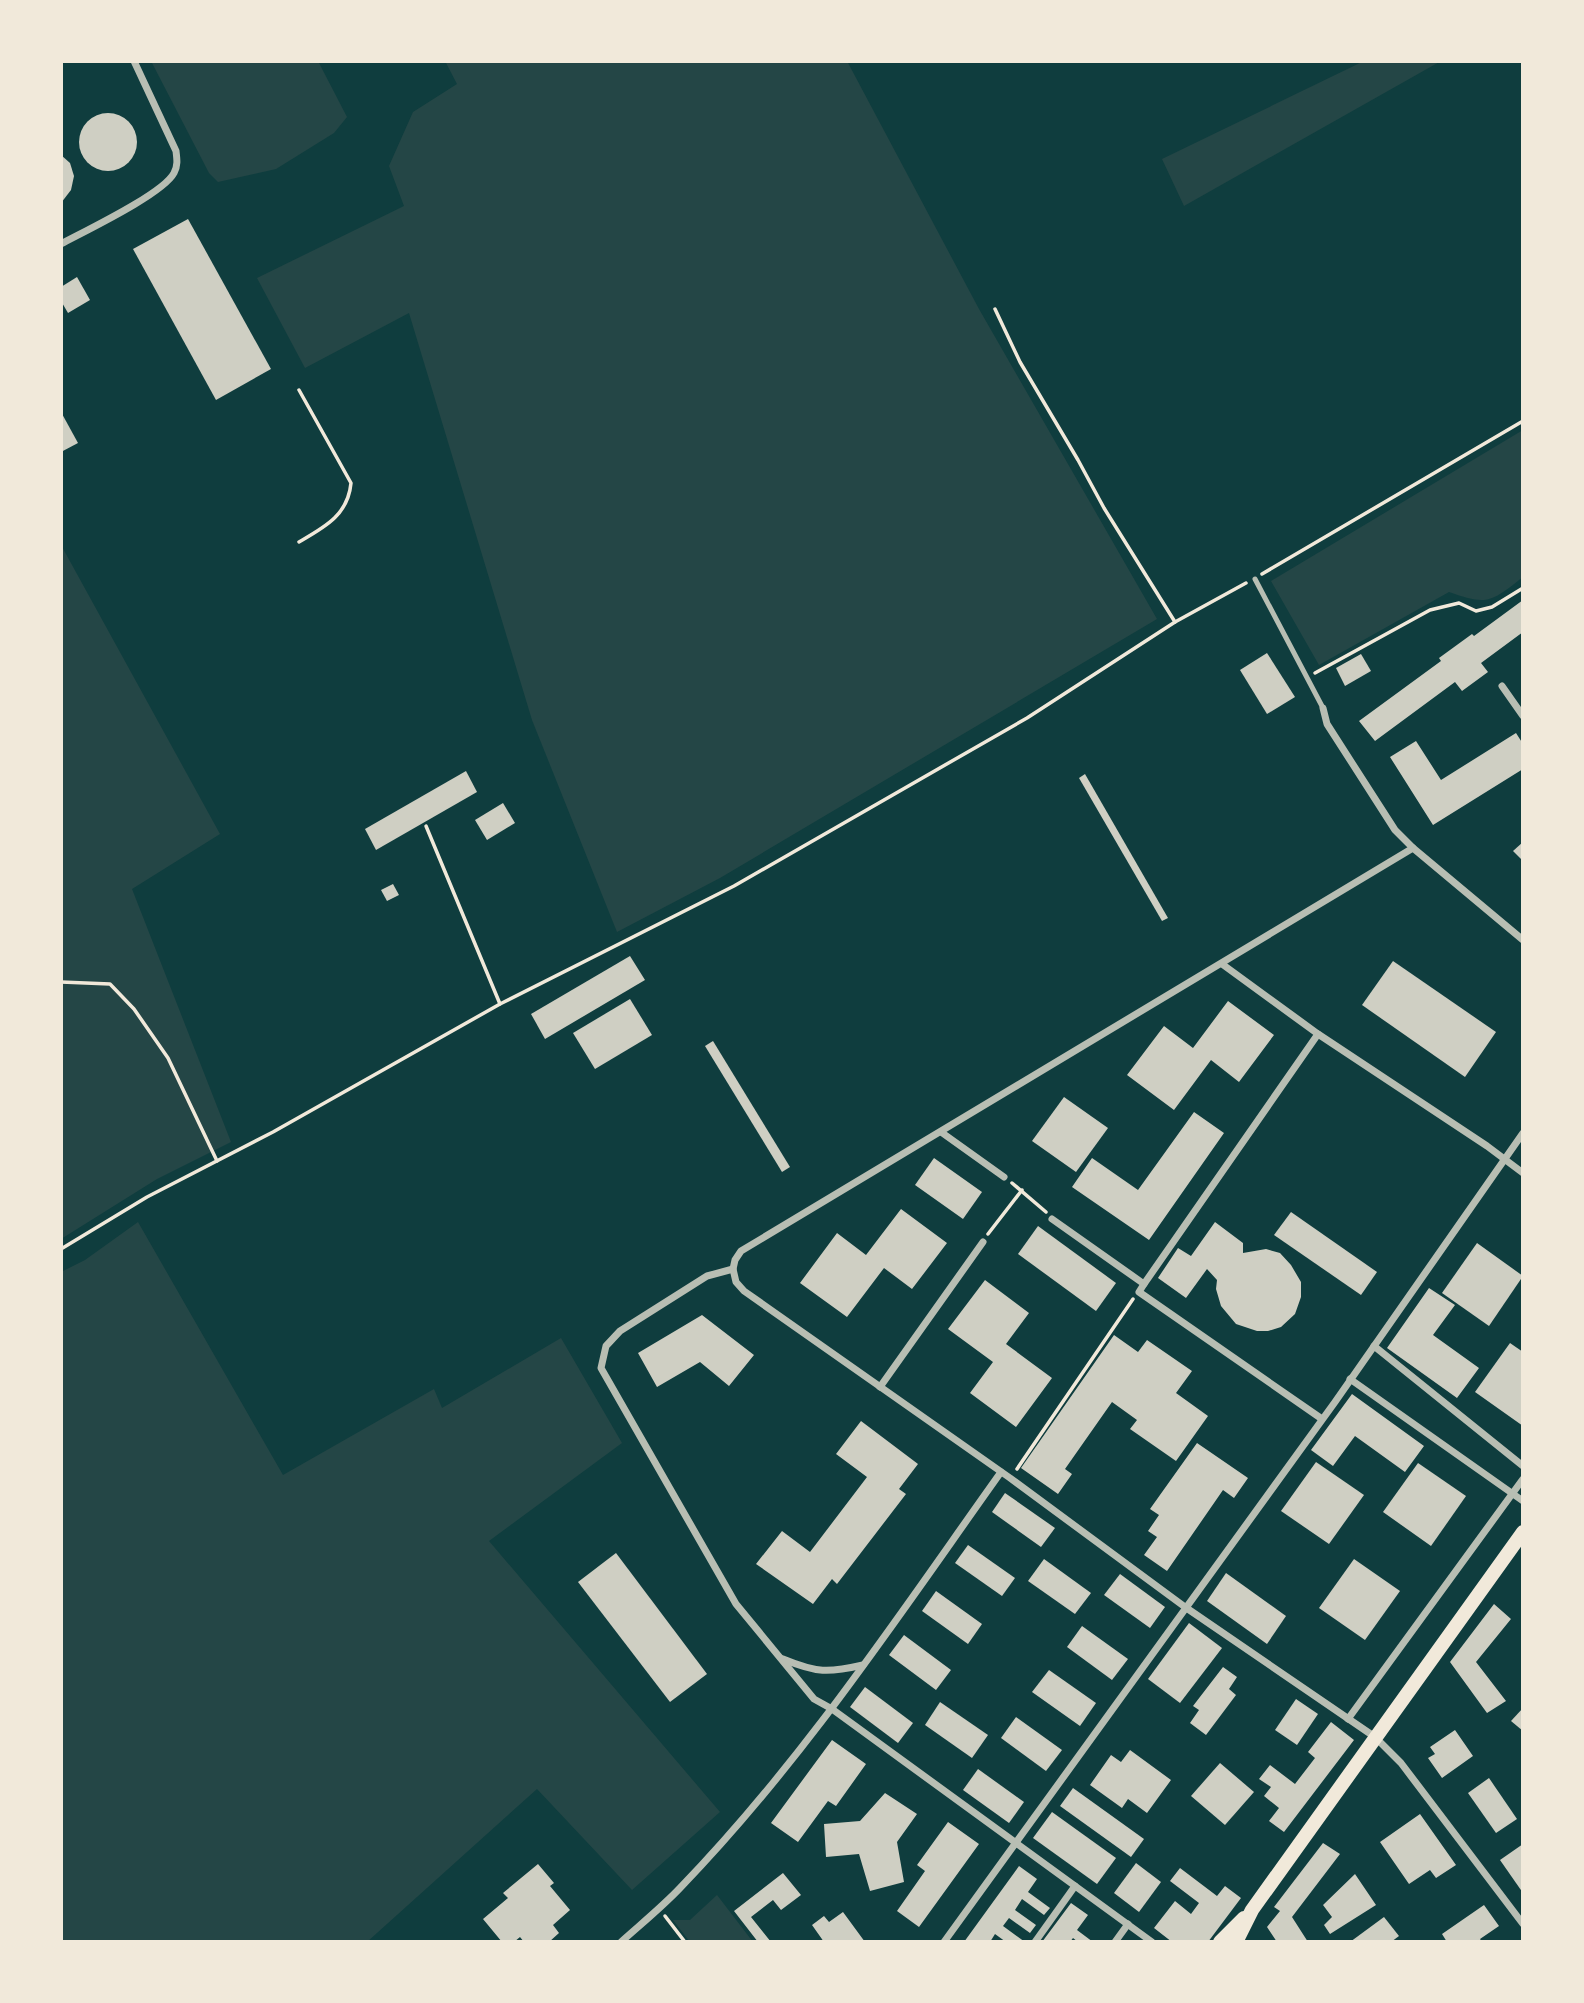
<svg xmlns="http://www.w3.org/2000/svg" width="1584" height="2003" font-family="Raleway,sans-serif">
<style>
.green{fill:#244646}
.building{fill:#cfcfc3}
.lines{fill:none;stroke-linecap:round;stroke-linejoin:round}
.path{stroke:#f1e9da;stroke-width:3.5}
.service{stroke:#b8beb3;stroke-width:5}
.minor{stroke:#b8beb3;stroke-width:7}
.secondary{stroke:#f1e9da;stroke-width:14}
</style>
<rect width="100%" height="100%" fill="#0f3d3e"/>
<!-- green -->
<g class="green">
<path d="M 151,61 L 318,61 L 347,117 L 334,133 L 276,169 L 218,182 L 209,173 Z"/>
<path d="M 445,61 L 847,61 L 979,309 L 1157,619 L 720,878 L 617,932 L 532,720 L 409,313 L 305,368 L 257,278 L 404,206 L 389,166 L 413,112 L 457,84 Z"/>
<path d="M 1364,61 L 1441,61 L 1184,206 L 1162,159 Z"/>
<path d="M 1523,430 L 1523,577 C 1491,602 1488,606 1449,592 L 1319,665 L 1271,581 Z"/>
<path d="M 61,545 L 220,834 L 132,889 L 231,1142 L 157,1179 L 61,1239 Z"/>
<path d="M 138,1222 L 283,1475 L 434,1389 L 442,1408 L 561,1338 L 622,1443 L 489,1541 L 720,1812 L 632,1890 L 537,1789 L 367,1942 L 61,1942 L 61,1272 L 85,1260 Z"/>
<path d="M 717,1895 L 753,1942 L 690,1942 L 673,1920 L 690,1920 Z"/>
</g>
<!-- building -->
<g class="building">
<circle cx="108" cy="142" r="29"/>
<path d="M 61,155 L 70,163 L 74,176 L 71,190 L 61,203 Z"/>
<path d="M 188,219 L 271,369 L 216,400 L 133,249 Z"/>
<path d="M 77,277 L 90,300 L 68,313 L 61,301 L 61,287 Z"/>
<path d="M 61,412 L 78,443 L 61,452 Z"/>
<path d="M 1523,600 L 1523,632 L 1481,663 L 1488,672 L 1462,691 L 1455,682 L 1375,741 L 1359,721 L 1441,661 L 1439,658 L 1472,634 L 1474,636 Z"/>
<path d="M 1267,653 L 1295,697 L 1267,714 L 1240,670 Z"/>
<path d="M 1361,654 L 1371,671 L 1345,686 L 1336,668 Z"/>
<path d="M 1516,733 L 1523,744 L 1523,769 L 1433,825 L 1390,757 L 1416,741 L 1441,780 Z"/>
<path d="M 466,771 L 477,792 L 376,850 L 365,829 Z"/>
<path d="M 1085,774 L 1168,918 L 1162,921 L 1079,778 Z"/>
<path d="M 503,803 L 515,823 L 487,840 L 475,820 Z"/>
<path d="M 1523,842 L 1523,861 L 1513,851 Z"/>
<path d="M 393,884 L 399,895 L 387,901 L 381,890 Z"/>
<path d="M 630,956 L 645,980 L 545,1039 L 531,1014 Z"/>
<path d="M 1393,961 L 1496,1032 L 1465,1077 L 1362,1005 Z"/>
<path d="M 630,999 L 652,1035 L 595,1069 L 573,1033 Z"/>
<path d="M 1228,1001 L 1274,1035 L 1239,1082 L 1211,1060 L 1174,1110 L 1127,1075 L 1164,1026 L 1193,1048 Z"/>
<path d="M 713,1041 L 790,1167 L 782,1172 L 705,1046 Z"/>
<path d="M 1064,1097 L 1108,1128 L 1076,1172 L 1032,1141 Z"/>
<path d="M 1194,1112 L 1224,1133 L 1149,1240 L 1072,1187 L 1092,1158 L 1138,1190 Z"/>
<path d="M 934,1158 L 982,1192 L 963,1219 L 915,1185 Z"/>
<path d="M 901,1209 L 947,1243 L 912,1289 L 884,1268 L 847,1317 L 800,1283 L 837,1233 L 866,1255 Z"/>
<path d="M 1291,1212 L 1377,1272 L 1361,1295 L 1274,1235 Z"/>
<path d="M 1215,1222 L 1243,1243 L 1243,1253 L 1266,1249 L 1280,1253 L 1291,1265 L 1301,1282 L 1301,1297 L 1295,1314 L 1281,1327 L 1268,1331 L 1257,1331 L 1236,1324 L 1221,1306 L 1216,1289 L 1217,1280 L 1207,1269 L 1186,1298 L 1158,1278 L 1178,1248 L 1191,1256 Z"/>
<path d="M 1038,1226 L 1116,1283 L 1096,1311 L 1018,1254 Z"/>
<path d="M 1477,1243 L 1523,1276 L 1489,1326 L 1442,1293 Z"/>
<path d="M 985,1280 L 1029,1313 L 1006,1344 L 1052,1378 L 1016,1427 L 970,1393 L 993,1362 L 948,1329 Z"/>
<path d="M 1429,1288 L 1455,1305 L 1433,1335 L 1479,1368 L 1457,1398 L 1387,1348 Z"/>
<path d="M 702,1315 L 754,1355 L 729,1386 L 700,1362 L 657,1387 L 638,1353 Z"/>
<path d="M 1114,1335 L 1138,1352 L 1147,1340 L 1192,1371 L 1176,1393 L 1208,1416 L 1176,1461 L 1130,1429 L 1137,1420 L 1112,1402 L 1065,1469 L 1072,1474 L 1058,1494 L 1021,1468 Z"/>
<path d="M 1510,1343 L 1523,1352 L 1523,1426 L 1475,1392 Z"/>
<path d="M 1352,1394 L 1424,1446 L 1405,1472 L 1355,1436 L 1333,1466 L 1311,1450 Z"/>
<path d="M 861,1421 L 918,1464 L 899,1489 L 906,1494 L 837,1584 L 832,1579 L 813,1604 L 756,1564 L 782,1531 L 810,1552 L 867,1477 L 836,1454 Z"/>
<path d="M 1197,1443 L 1248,1478 L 1234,1498 L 1223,1490 L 1167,1571 L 1144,1555 L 1157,1537 L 1148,1531 L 1159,1515 L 1150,1509 Z"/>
<path d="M 1316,1462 L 1364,1495 L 1329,1544 L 1281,1511 Z"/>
<path d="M 1418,1463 L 1466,1496 L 1431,1546 L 1383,1512 Z"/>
<path d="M 1005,1493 L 1055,1528 L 1041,1547 L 992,1512 Z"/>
<path d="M 968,1545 L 1015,1578 L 1002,1596 L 955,1563 Z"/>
<path d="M 616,1553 L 707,1674 L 670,1702 L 578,1582 Z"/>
<path d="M 1044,1559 L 1091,1593 L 1075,1614 L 1028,1581 Z"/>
<path d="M 1354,1559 L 1400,1591 L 1365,1640 L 1319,1608 Z"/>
<path d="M 1226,1573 L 1286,1616 L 1267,1644 L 1207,1601 Z"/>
<path d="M 1120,1574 L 1165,1607 L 1150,1628 L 1104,1595 Z"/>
<path d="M 936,1591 L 982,1624 L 968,1644 L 922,1611 Z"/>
<path d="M 1494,1604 L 1511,1619 L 1476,1662 L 1506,1701 L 1487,1713 L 1450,1662 Z"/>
<path d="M 1189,1623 L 1222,1648 L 1180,1703 L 1148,1679 Z"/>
<path d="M 1082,1626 L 1128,1659 L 1112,1680 L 1067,1647 Z"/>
<path d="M 904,1635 L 951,1670 L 936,1690 L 889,1655 Z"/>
<path d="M 1223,1667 L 1237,1677 L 1229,1689 L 1236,1695 L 1206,1735 L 1190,1723 L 1199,1710 L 1193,1706 Z"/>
<path d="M 1049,1670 L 1096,1703 L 1080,1726 L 1032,1692 Z"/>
<path d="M 865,1687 L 913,1723 L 898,1743 L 850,1707 Z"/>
<path d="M 1296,1699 L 1318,1714 L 1297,1745 L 1275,1730 Z"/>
<path d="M 940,1702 L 988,1735 L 972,1758 L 925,1725 Z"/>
<path d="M 1523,1708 L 1523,1731 L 1511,1721 Z"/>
<path d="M 1016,1717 L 1062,1750 L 1046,1771 L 1001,1738 Z"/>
<path d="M 1331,1722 L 1354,1740 L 1284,1832 L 1269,1821 L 1279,1808 L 1264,1796 L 1271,1787 L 1259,1779 L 1270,1765 L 1295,1784 L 1315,1758 L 1308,1752 Z"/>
<path d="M 1455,1730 L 1473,1756 L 1442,1778 L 1428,1758 L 1435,1754 L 1430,1747 Z"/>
<path d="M 832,1740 L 866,1764 L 836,1806 L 828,1801 L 798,1842 L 771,1823 Z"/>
<path d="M 1130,1750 L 1171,1780 L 1147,1813 L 1128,1799 L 1122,1808 L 1090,1785 L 1111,1755 L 1121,1762 Z"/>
<path d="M 1220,1763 L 1254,1792 L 1225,1825 L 1191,1796 Z"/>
<path d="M 978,1769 L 1024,1802 L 1009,1823 L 963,1790 Z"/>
<path d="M 1489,1778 L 1517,1819 L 1496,1833 L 1468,1793 Z"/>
<path d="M 1073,1788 L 1144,1839 L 1131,1857 L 1060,1806 Z"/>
<path d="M 885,1793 L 917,1814 L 897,1842 L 904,1882 L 870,1891 L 859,1854 L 826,1857 L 824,1824 L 860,1821 Z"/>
<path d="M 1052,1812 L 1116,1858 L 1097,1884 L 1033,1838 Z"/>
<path d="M 1420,1814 L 1456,1865 L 1436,1878 L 1430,1870 L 1409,1884 L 1380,1842 Z"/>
<path d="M 948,1822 L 979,1844 L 919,1927 L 897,1911 L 925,1871 L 917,1865 Z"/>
<path d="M 1323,1843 L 1340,1854 L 1292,1917 L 1308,1942 L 1277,1942 L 1267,1927 L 1280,1911 L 1274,1907 Z"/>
<path d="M 1523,1844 L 1523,1893 L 1500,1860 Z"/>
<path d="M 1136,1863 L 1161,1882 L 1139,1912 L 1114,1893 Z"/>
<path d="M 538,1864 L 554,1883 L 550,1886 L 570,1910 L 553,1925 L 559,1933 L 549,1942 L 524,1942 L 520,1937 L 514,1942 L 502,1942 L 483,1919 L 508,1898 L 503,1893 Z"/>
<path d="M 1019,1866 L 1037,1879 L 1028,1892 L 1050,1908 L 1044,1915 L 1022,1899 L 1015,1910 L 1036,1925 L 1030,1933 L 1009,1918 L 1003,1926 L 1025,1942 L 1006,1942 L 995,1934 L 990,1942 L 964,1942 Z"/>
<path d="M 1180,1868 L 1217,1896 L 1225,1886 L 1241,1898 L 1208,1942 L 1172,1942 L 1154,1928 L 1175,1901 L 1191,1914 L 1199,1903 L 1170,1881 Z"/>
<path d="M 783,1873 L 801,1895 L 781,1910 L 773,1900 L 751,1917 L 771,1942 L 758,1942 L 734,1911 Z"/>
<path d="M 1355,1874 L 1376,1905 L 1330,1934 L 1324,1925 L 1332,1917 L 1323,1905 Z"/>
<path d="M 1071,1903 L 1088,1915 L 1077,1930 L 1093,1942 L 1078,1942 L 1073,1938 L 1070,1942 L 1042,1942 Z"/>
<path d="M 1484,1905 L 1499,1926 L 1480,1939 L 1482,1942 L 1447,1942 L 1442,1934 Z"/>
<path d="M 843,1912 L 865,1942 L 824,1942 L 812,1925 L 824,1916 L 829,1922 Z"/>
<path d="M 1384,1917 L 1399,1936 L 1391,1942 L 1350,1942 Z"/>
</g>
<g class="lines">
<!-- path -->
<g class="path">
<path d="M 995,309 L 1020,362 L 1078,460 L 1104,508 L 1175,622"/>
<path d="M 299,390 L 351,483 C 348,515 325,527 299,542"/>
<path d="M 1262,574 L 1523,421"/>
<path d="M 1315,673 L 1430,610 L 1459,603 L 1476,611 L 1492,607 L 1523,588"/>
<path d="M 426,826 L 500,1004"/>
<path d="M 61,982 L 110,984 L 134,1009 L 168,1058 L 217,1161"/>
<path d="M 1012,1183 L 1046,1212"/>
<path d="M 988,1234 L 1022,1190"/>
<path d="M 61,1249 L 147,1197 L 273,1132 L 500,1004 L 734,886 L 1027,718 L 1175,622 L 1246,583"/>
<path d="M 1017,1469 L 1133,1299"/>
<path d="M 665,1916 L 685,1942"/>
</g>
<!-- service -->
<path class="service" d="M 1255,579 L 1323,708"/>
<!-- minor -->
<g class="minor">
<path d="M 61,244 C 85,231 163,194 174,173 C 178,166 177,159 176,151 L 134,61"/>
<path d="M 1502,686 L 1523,716"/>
<path d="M 1323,708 L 1327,724 L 1395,830 L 1413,848 L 1523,940"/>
<path d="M 1413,848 L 741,1251 L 735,1260 L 733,1269 L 736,1282 L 744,1291 L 1010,1478 L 1185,1607 L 1375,1737 L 1401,1763 L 1523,1924"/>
<path d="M 1222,964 L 1318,1034 L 1487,1146 L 1523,1173"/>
<path d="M 941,1132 L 1004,1177"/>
<path d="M 1052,1219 L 1144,1284 L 1139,1292 L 1322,1419"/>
<path d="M 733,1269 L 707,1276 L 620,1331 L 606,1346 L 601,1368 L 736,1604 L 814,1699 L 832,1709 L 1152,1942"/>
<path d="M 1144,1284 L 1318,1034"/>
<path d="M 1374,1346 L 1523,1466"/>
<path d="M 1350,1379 L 1523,1501"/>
<path d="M 880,1387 L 983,1242"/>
<path d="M 783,1659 C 817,1673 828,1673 863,1665"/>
<path d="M 1348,1719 L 1523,1479"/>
<path d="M 621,1942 C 641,1924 662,1907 680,1888 C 802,1762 899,1615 1001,1472"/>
<path d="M 944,1942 L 1335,1402 L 1523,1133"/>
<path d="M 1035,1942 L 1075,1886"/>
<path d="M 1115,1942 L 1128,1924"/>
</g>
<!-- secondary -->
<g class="secondary">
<path d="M 1220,1942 L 1244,1918"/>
<path d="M 1236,1942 L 1252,1910 L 1523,1532"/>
</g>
</g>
<!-- border -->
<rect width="1584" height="2003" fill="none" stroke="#f1e9da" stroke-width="126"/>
</svg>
